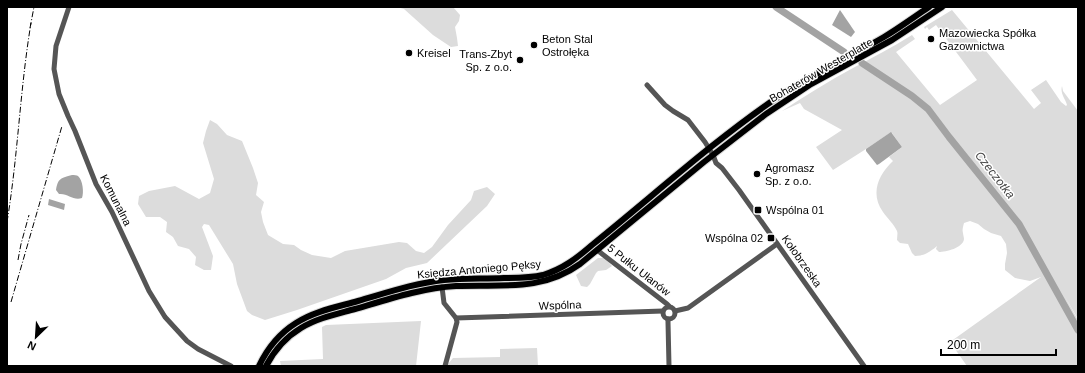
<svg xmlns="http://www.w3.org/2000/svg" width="1085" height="373" font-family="Arial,sans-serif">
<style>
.green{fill:#dcdcdc}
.water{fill:#a3a3a3}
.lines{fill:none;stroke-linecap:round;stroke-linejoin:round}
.river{stroke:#a3a3a3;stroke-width:7}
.major-casing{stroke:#dbdbdb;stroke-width:8}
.minor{stroke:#555;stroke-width:5}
.major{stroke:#000;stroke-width:6}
.rail{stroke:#000;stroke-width:1;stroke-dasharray:6 2 1 2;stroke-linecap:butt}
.poi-dot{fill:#000;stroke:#fff;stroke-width:1.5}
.labels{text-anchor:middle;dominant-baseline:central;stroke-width:3;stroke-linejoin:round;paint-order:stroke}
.poi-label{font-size:11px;fill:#000;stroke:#fff;text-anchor:start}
.street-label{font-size:11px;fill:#000;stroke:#fff}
.water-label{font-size:12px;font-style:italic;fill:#444;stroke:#fff}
</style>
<rect width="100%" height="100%" fill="#fff"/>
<!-- green -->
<g class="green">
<path d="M 397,7 L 453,7 L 460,15 L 459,21 L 455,27 L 457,38 L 458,46 L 451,47 L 433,35 L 404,9 Z"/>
<path d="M 952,10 L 1034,109 L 1041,103 L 1031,90 L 1046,80 L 1061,102 L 1066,106 L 1067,105 C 1065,98 1060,94 1062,86 L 1063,91 L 1078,111 L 1078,319 L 1064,295 L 1078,320 L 1078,366 L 967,366 L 950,342 L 1041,277 L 1030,281 L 1015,278 L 1005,270 L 1005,264 L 1007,253 L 1006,244 L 1001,236 L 991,233 L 984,229 L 978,224 L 970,221 L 964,223 C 963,227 962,230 963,233 C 963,234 964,238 964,239 C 963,248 946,252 939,252 L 936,249 L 937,246 C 930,252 924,256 915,256 L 912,253 L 908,244 L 900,243 L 897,240 C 897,237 898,233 897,231 C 894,224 887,218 883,212 C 870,194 878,175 893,161 L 889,157 L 902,147 L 892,133 L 890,133 L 866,149 L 833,170 L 816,147 L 842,130 L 804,109 L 800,103 L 782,111 C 805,96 829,81 853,68 C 873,57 893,47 912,35 L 915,39 L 896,52 L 940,105 L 977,80 L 936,25 L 929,30 L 927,27 L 925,29 L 924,27 Z"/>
<path d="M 210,120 L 217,124 L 227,135 L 242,141 L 253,168 L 258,183 L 256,195 L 264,202 L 261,212 L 263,222 L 268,235 L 283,244 L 294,245 L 301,250 L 312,255 L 331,258 L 345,251 L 399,242 L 407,243 L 416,251 L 424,253 L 432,247 L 448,225 L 471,200 L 474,191 L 487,187 L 495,194 L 487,206 L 427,263 L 406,268 L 386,279 L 297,310 L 265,320 L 252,315 L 247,311 L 237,284 L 233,264 L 209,225 L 204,224 L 202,227 L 213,256 L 211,270 L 204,270 L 195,265 L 196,257 L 189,249 L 178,246 L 173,237 L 166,232 L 167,222 L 160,217 L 146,217 L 138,204 L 139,196 L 149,191 L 175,186 L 199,199 L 210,193 L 214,179 L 203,143 L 206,131 Z"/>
<path d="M 598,258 L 605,258 L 612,266 L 606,270 L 598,271 L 596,273 L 590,284 L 587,287 L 581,286 L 576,275 Z"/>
<path d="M 421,321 L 416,366 L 281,366 L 280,361 L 323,359 L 322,327 L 326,325 Z"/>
<path d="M 537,348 L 538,366 L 448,366 L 448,364 L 453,358 L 500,357 L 500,349 Z"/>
</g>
<!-- water -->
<g class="water">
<path d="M 840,10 L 855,32 L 851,37 L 832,25 Z"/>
<path d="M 891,132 L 902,147 L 879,164 L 877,165 L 866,151 L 866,149 Z"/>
<path d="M 72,175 C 74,175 77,175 78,176 C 83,180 84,193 82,198 C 73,201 68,193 59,194 L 56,190 C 58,178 61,178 72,175 Z"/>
<path d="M 49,199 L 65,204 L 64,210 L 48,205 Z"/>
</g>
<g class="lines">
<!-- river -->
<g class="river">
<path d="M 776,7 L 844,52"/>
<path d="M 862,63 L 912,96 L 928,109 L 949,137 L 1019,224 L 1078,330"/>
</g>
<!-- major casing -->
<g class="major-casing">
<g id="major">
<path d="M 259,366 C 267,349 280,333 296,323 C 315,311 337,307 358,301 C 386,293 415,283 444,280 C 464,278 484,279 504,278 C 517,278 531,278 543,275 C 563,269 577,258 592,245 C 653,196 711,143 775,99 C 810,75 848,58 884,37 C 899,28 914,17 929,7"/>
<path d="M 266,366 C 274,351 286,337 301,328 C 317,318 337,314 355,309 C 389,299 422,288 456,286 C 501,284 541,292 580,264 L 704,162 L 766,114 L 811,84 L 892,40 L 942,7"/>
</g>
</g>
<!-- minor -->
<g class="minor">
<path d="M 69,7 L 56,46 L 54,69 L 59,94 L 68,116 L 75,131 L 96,184 L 112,212 L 149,291 L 165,317 L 187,341 L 198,349 L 231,366"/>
<path d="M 647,85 L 665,105 L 673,111 L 688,120 L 705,142 L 713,155 L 716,163 L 722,168 L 739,190 L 864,366"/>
<path d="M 597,250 L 667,304 L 669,306"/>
<path d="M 442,287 L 444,303 L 456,318 L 457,322 L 445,366"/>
<circle cx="669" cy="313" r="6"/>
<path d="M 675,311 L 688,308 L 777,244"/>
<path d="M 456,318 L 663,311"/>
<path d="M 668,319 L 668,322 L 669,366"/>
</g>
<!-- major -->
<use href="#major" class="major"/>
<!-- rail -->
<g class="rail">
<path d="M 30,28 L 34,7"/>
<path d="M 7,222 C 18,156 20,89 31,23"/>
<path d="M 18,260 L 21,244 L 29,215"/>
<path d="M 11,302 L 62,126"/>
</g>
</g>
<!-- markers -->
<g class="poi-dot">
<circle cx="931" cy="39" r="4"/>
<circle cx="534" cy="45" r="4"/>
<circle cx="409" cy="53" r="4"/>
<circle cx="520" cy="60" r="4"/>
<circle cx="757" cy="174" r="4"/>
<rect x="754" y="206" width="8" height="8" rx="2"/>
<rect x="767" y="234" width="8" height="8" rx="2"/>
</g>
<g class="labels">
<!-- poi labels -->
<g class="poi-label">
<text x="939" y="33">Mazowiecka Spółka<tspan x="939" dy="13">Gazownictwa</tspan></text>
<text x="542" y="39">Beton Stal<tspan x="542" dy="13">Ostrołęka</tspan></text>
<text x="417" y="53">Kreisel</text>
<text x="512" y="54" text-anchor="end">Trans-Zbyt<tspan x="512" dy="13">Sp. z o.o.</tspan></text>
<text x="765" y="168">Agromasz<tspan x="765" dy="13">Sp. z o.o.</tspan></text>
<text x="766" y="210">Wspólna 01</text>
<text x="763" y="238" text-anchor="end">Wspólna 02</text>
</g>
<!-- street labels -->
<g class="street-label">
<text transform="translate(821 70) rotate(-30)">Bohaterów Westerplatte</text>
<text transform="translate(116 200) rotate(63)">Komunalna</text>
<text transform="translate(802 261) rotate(55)">Kołobrzeska</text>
<text transform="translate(479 269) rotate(-5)">Księdza Antoniego Pęksy</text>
<text transform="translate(639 270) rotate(38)">5 Pułku Ułanów</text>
<text transform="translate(560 305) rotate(-2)">Wspólna</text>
</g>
<!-- water labels -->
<g class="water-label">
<text transform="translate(995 175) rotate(52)">Czeczotka</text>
</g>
</g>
<!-- border -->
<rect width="1085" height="373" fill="none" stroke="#000000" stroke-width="16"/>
<!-- north arrow -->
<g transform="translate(36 337) rotate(205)" stroke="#ffffff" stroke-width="3" paint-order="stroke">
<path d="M0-3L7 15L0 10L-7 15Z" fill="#000000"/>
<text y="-6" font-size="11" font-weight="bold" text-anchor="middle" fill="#000000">N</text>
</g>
<!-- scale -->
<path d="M941 349v6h115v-6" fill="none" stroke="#000000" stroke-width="2"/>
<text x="947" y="349" font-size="12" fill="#000000" stroke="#ffffff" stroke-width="3" paint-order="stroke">200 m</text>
</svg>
